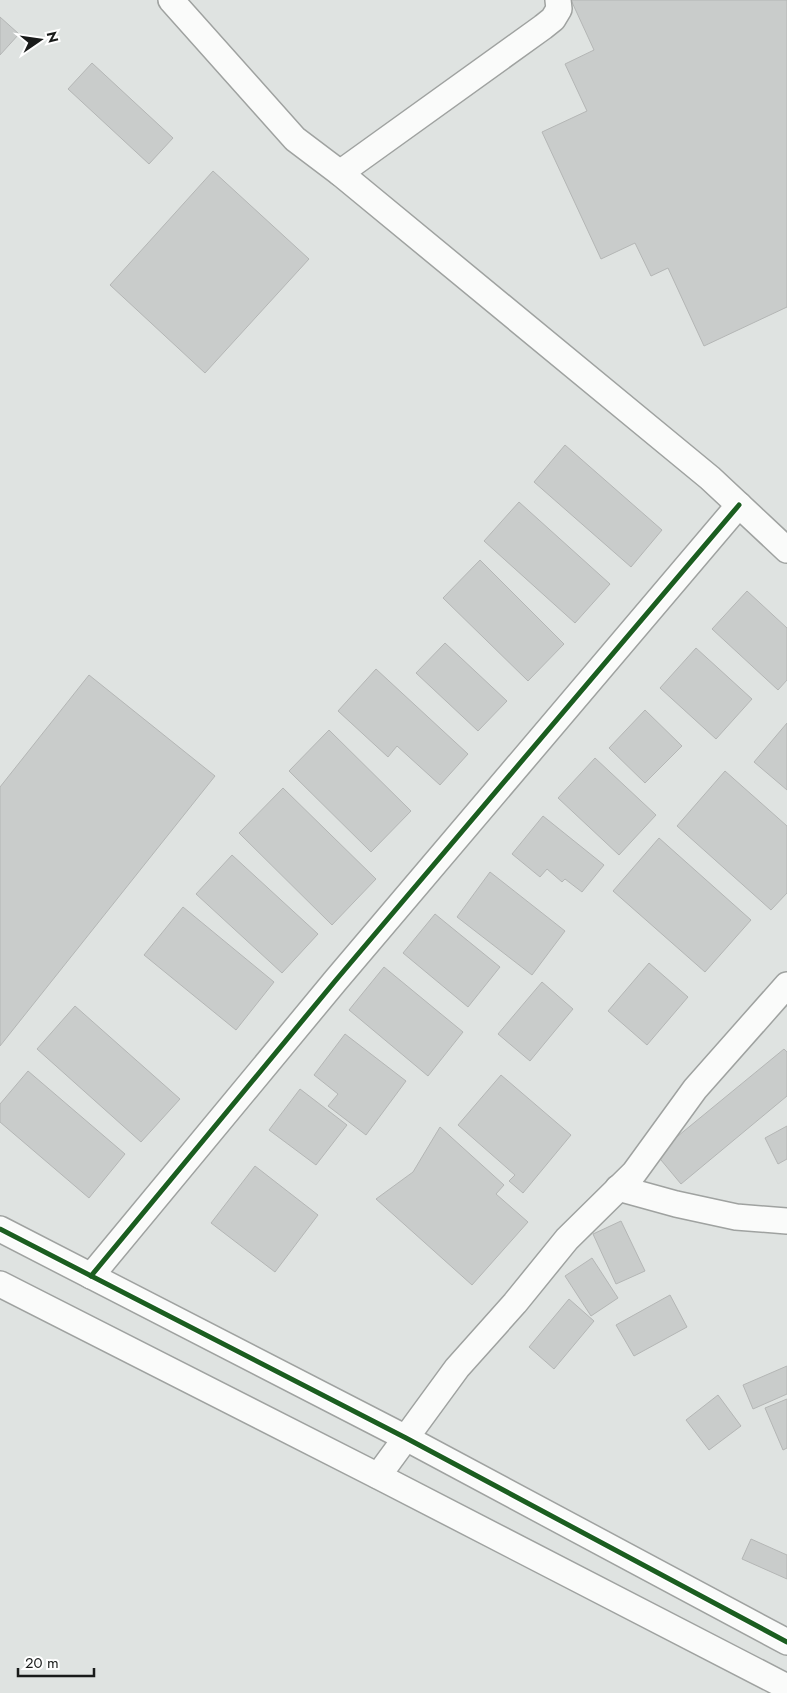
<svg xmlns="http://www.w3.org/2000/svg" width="787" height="1693" font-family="Jost,sans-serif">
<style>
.building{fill:#c9cccb;stroke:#b4b6b5}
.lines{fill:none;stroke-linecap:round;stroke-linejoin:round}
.minor-casing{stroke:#9fa2a0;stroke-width:28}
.minor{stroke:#fafbfa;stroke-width:25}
.cycleway-casing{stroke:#fff;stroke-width:8}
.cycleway{stroke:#1b5e20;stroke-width:5}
</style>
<rect width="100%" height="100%" fill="#dfe3e1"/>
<!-- building -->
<g class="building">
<path d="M 571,0 L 787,0 L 787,307 L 704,346 L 668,268 L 651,276 L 635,243 L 601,259 L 542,132 L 587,111 L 565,64 L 594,50 Z"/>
<path d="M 0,17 L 19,34 L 0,55 Z"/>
<path d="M 92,63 L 173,138 L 149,164 L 68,89 Z"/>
<path d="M 213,171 L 309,259 L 205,373 L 110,285 Z"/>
<path d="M 565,445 L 662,530 L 631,567 L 534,482 Z"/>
<path d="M 519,502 L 610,584 L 575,623 L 484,541 Z"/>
<path d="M 480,560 L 564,644 L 528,681 L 443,598 Z"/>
<path d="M 747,591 L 787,628 L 787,680 L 778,690 L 712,629 Z"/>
<path d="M 445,643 L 507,701 L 478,731 L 416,673 Z"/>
<path d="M 696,648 L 752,699 L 716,739 L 660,688 Z"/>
<path d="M 376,669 L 468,754 L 440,785 L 397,746 L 388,757 L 338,711 Z"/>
<path d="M 89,675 L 215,776 L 0,1046 L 0,787 Z"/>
<path d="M 645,710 L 682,746 L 645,783 L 609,748 Z"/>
<path d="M 787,723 L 787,790 L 754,762 Z"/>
<path d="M 329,730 L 411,811 L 371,852 L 289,771 Z"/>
<path d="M 595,758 L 656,815 L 619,855 L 558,798 Z"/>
<path d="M 725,771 L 787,826 L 787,893 L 771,910 L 677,826 Z"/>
<path d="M 283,788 L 376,879 L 332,925 L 239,833 Z"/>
<path d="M 543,816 L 604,865 L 582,892 L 565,879 L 562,882 L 547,869 L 540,877 L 512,854 Z"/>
<path d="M 659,838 L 751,920 L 705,972 L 613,891 Z"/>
<path d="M 232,855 L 318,934 L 282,973 L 196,894 Z"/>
<path d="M 490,872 L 565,931 L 532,975 L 457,917 Z"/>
<path d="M 183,907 L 274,982 L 236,1030 L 144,955 Z"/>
<path d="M 435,914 L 500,967 L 468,1007 L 403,953 Z"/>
<path d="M 649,963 L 688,997 L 647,1045 L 608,1011 Z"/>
<path d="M 384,967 L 463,1032 L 428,1076 L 349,1010 Z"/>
<path d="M 542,982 L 573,1009 L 530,1061 L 498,1034 Z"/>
<path d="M 75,1006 L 180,1099 L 141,1142 L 37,1049 Z"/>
<path d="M 345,1034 L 406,1081 L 366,1135 L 328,1106 L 338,1094 L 314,1075 Z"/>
<path d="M 784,1049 L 787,1052 L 787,1096 L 681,1184 L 656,1154 Z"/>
<path d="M 28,1071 L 125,1154 L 89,1198 L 0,1122 L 0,1104 Z"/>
<path d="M 501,1075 L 571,1135 L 523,1193 L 509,1181 L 515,1175 L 458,1125 Z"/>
<path d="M 300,1089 L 347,1125 L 316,1165 L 269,1130 Z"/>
<path d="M 787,1126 L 787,1159 L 778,1164 L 765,1138 Z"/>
<path d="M 440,1127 L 504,1185 L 496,1194 L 528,1222 L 472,1285 L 376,1199 L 413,1172 Z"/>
<path d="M 255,1166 L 318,1215 L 275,1272 L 211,1223 Z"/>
<path d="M 621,1221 L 645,1271 L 616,1284 L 593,1234 Z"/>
<path d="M 592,1258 L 618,1298 L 591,1316 L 565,1276 Z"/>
<path d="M 670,1295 L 687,1327 L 634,1356 L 616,1325 Z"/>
<path d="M 569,1299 L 594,1321 L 554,1369 L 529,1347 Z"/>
<path d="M 787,1366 L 787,1394 L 753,1409 L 743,1385 Z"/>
<path d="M 718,1395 L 741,1426 L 709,1450 L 686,1420 Z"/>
<path d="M 787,1399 L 787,1448 L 783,1450 L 765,1408 Z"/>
<path d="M 751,1539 L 787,1555 L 787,1579 L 742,1559 Z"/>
</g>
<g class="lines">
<!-- minor casing -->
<g class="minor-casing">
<g id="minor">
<path d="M 171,0 L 295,139 L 340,173 L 710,478 L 787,550"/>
<path d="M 340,173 L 543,27 L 553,19 L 559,9 L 558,0"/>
<path d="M 618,1188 L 676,1204 L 736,1217 L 787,1221"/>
<path d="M 0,1229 L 406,1438 L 787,1642"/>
<path d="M 91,1276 L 336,980 L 739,505"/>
<path d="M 0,1284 L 378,1476 L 787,1687"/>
<path d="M 378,1476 L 457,1368 L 515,1303 L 567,1239 L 634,1173 L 695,1089 L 787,985"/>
</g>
</g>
<!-- minor -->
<use href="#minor" class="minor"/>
<!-- cycleway casing -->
<g class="cycleway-casing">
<g id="cycleway">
<path d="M 0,1229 L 406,1438 L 787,1642"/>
<path d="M 91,1276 L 336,980 L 739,505"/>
</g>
</g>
<!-- cycleway -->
<use href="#cycleway" class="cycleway"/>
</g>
<!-- north arrow -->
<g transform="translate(40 40) rotate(77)" stroke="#ffffff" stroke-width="4" paint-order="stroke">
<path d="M0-4L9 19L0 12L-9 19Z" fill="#191b1a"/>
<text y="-8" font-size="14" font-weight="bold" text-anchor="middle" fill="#191b1a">N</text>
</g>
<!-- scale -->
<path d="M18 1668v8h76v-8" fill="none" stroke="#191b1a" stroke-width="2.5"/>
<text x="25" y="1668" font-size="15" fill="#191b1a" stroke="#ffffff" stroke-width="4" paint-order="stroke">20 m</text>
</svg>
